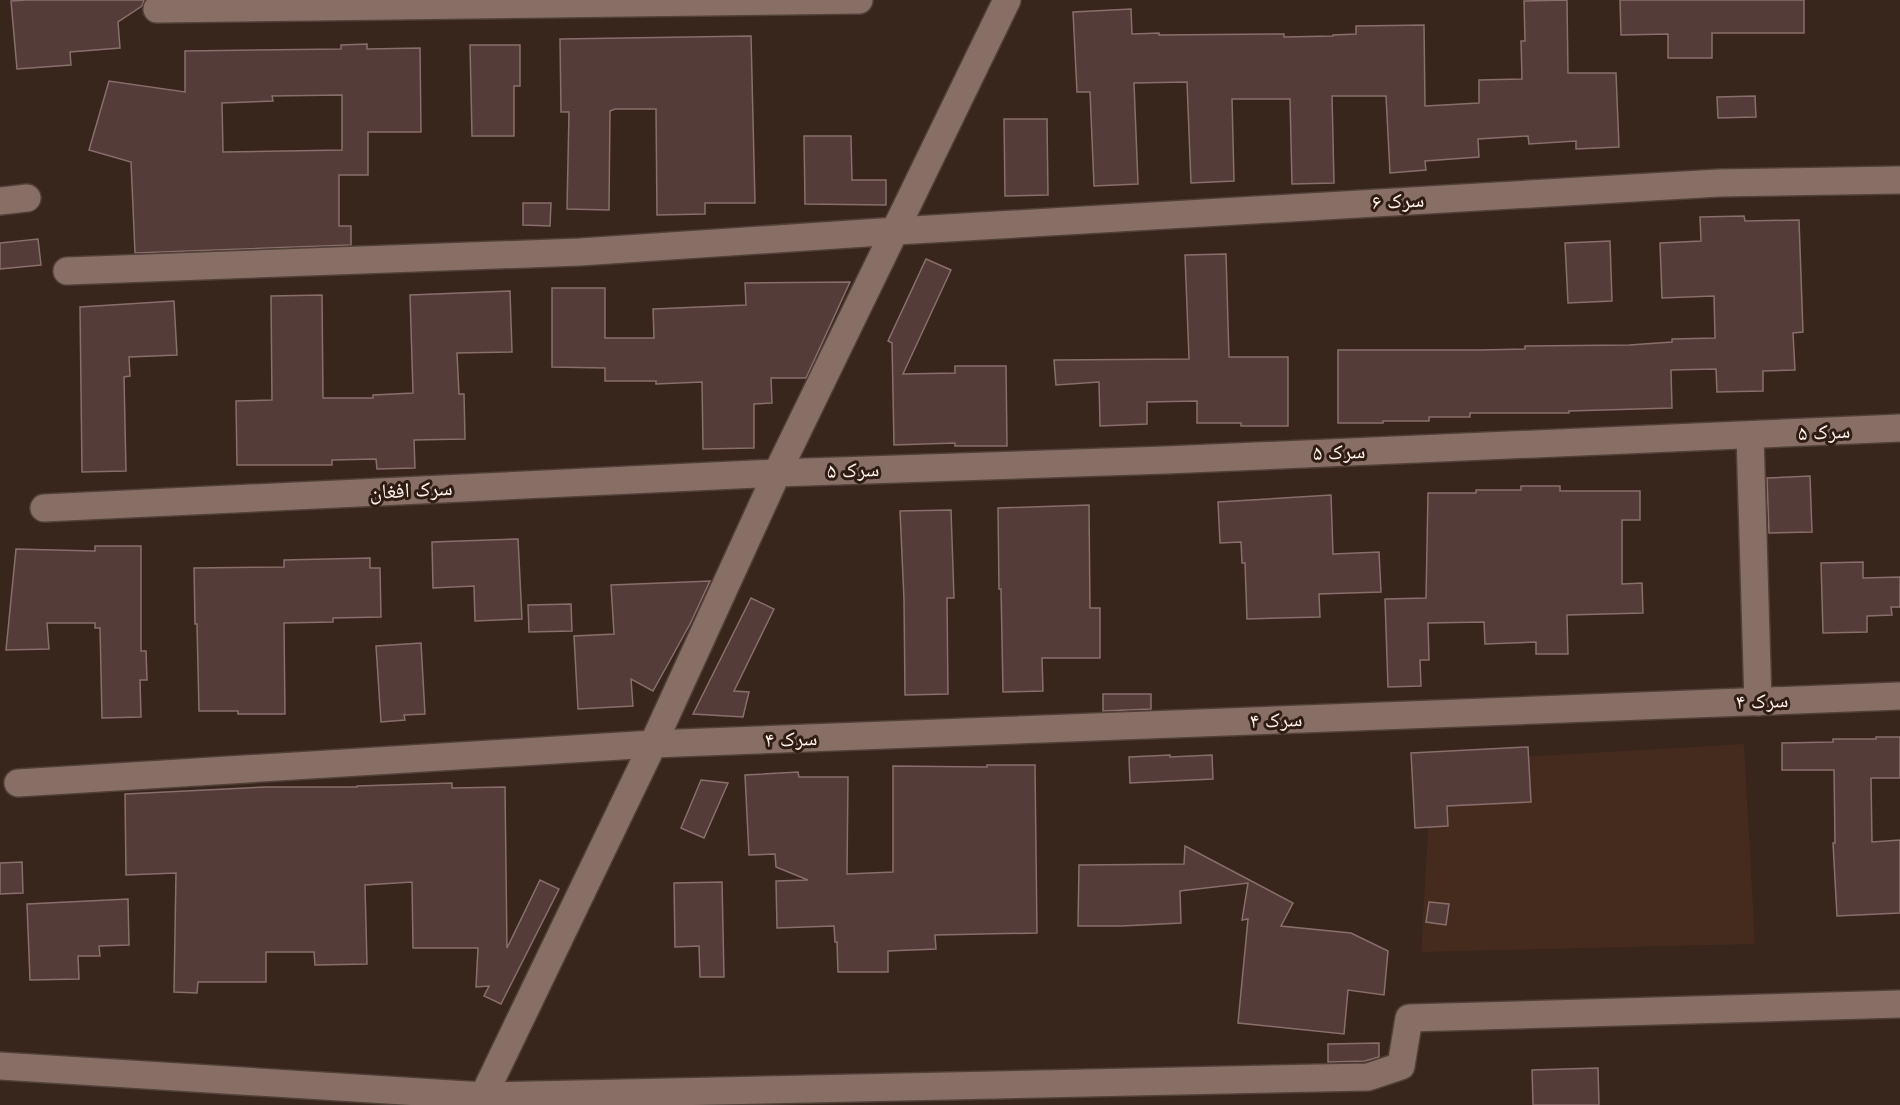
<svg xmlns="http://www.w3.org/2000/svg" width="1900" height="1105" font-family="'DM Sans','Noto Naskh Arabic',sans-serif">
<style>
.built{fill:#442b1e}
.building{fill:#543c39;stroke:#896f6b;stroke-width:1.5;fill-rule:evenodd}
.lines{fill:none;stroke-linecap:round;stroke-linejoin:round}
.street-casing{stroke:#504038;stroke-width:30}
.street{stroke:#876f65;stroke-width:27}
.labels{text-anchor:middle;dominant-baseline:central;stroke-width:6;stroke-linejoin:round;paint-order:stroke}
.street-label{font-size:21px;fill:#fef1eb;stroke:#2e1b12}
</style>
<rect width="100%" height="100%" fill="#38251c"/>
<!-- built -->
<path class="built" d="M 1744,744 L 1755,944 L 1421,952 L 1432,762 Z"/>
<!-- building -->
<g class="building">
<path d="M 27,0 L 144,0 L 142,6 L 118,22 L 120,48 L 70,52 L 71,65 L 17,69 L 11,1 Z"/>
<path d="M 1567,0 L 1568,73 L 1616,73 L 1619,147 L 1576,149 L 1576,141 L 1529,144 L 1528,136 L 1478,139 L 1479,157 L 1425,161 L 1426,170 L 1390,173 L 1386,96 L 1332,96 L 1334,183 L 1292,184 L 1290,99 L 1232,99 L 1234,181 L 1191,183 L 1187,82 L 1134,83 L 1138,184 L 1094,186 L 1090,92 L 1077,92 L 1073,12 L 1131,9 L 1132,34 L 1159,33 L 1159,35 L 1284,34 L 1284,37 L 1333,36 L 1333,35 L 1356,34 L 1356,26 L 1424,25 L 1425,106 L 1479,103 L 1479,80 L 1522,79 L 1521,41 L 1525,41 L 1524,1 Z"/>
<path d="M 1620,0 L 1804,0 L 1804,33 L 1712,33 L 1712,58 L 1668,58 L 1668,34 L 1621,35 Z"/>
<path d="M 751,36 L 755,203 L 705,203 L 705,214 L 657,215 L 656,109 L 615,109 L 610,111 L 609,210 L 567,209 L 569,112 L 561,112 L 560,39 Z"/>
<path d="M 367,44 L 367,49 L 420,48 L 421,132 L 368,132 L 368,175 L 339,175 L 339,226 L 351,226 L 351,245 L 135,253 L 131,162 L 89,150 L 109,81 L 185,92 L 185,51 L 341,49 L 341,45 ZM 342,95 L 342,150 L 223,152 L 222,103 L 273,101 L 272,96 Z"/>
<path d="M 470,45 L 520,45 L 520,86 L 514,86 L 514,136 L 472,136 Z"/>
<path d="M 1755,96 L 1756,117 L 1718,118 L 1717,97 Z"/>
<path d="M 1004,119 L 1047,119 L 1048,195 L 1005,196 Z"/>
<path d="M 804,136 L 851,136 L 852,180 L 886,180 L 886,205 L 805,204 Z"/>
<path d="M 523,203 L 551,203 L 550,226 L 523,225 Z"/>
<path d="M 1744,216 L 1745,221 L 1799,220 L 1803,332 L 1793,333 L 1795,370 L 1763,371 L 1763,391 L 1717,392 L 1716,369 L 1671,370 L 1672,408 L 1569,411 L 1569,413 L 1470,413 L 1470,417 L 1429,417 L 1429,421 L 1383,421 L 1383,423 L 1338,423 L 1338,350 L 1480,350 L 1525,349 L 1525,346 L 1629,345 L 1672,342 L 1672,339 L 1715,338 L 1714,296 L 1662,298 L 1660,243 L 1701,241 L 1700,217 Z"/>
<path d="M 38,239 L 41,265 L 0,269 L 0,243 Z"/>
<path d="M 1610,241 L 1612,301 L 1568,303 L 1565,243 Z"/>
<path d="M 1226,254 L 1229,357 L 1288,357 L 1288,426 L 1241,426 L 1241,423 L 1197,423 L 1197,401 L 1147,402 L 1147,424 L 1100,426 L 1099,382 L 1056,385 L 1054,360 L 1189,359 L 1185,255 Z"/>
<path d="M 926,259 L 951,270 L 903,374 L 955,373 L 955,366 L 1006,366 L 1007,446 L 955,446 L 955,443 L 894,445 L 892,343 L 888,341 Z"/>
<path d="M 850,282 L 806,378 L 771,378 L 772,403 L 754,404 L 754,448 L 703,449 L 702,382 L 656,384 L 656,381 L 605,381 L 605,368 L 552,367 L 552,288 L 605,288 L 605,338 L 654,338 L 653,309 L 746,305 L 745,283 Z"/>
<path d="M 510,291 L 512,352 L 457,353 L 459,394 L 464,394 L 465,439 L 414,440 L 415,468 L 377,469 L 376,459 L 332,460 L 332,465 L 237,465 L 236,401 L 272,400 L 271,296 L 322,295 L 323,398 L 373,398 L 373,395 L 413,393 L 410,295 Z"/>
<path d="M 174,301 L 177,355 L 129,357 L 130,376 L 124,377 L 126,471 L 82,472 L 80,307 Z"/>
<path d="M 1810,476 L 1812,532 L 1769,533 L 1767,478 Z"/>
<path d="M 1521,486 L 1560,486 L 1560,491 L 1640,491 L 1640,520 L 1622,520 L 1622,584 L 1642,583 L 1643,613 L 1567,615 L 1568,654 L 1536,654 L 1536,642 L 1485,644 L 1484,622 L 1428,623 L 1429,660 L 1420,660 L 1421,686 L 1388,687 L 1385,599 L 1426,598 L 1428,493 L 1476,493 L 1476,490 L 1521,490 Z"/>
<path d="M 1331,495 L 1333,554 L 1379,552 L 1381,592 L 1319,594 L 1320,617 L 1247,619 L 1245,563 L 1242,563 L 1241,542 L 1220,543 L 1218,502 Z"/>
<path d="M 1089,505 L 1090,608 L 1100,608 L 1100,658 L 1042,658 L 1043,691 L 1003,692 L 1001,589 L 999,589 L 998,508 Z"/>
<path d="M 951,510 L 954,598 L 947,598 L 948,694 L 905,695 L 904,600 L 900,511 Z"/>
<path d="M 518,539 L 522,619 L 475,621 L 474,586 L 433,588 L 432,542 Z"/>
<path d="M 95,546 L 141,546 L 141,651 L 146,651 L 147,680 L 140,680 L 141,717 L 102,718 L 100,628 L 95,628 L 95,623 L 47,623 L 49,649 L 6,650 L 16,549 L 95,551 Z"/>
<path d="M 370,558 L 370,568 L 380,568 L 381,617 L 333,618 L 333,622 L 284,623 L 285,714 L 238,714 L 238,711 L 199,711 L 197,624 L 195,624 L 194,568 L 284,567 L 284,560 Z"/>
<path d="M 1863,562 L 1863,578 L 1900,577 L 1900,607 L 1891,607 L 1892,615 L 1867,616 L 1867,632 L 1823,633 L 1821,563 Z"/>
<path d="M 710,581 L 690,624 L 653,691 L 631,679 L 633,706 L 578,709 L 574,636 L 614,634 L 611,585 Z"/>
<path d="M 751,598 L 774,609 L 734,691 L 749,692 L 743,717 L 693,714 Z"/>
<path d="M 571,604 L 572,631 L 529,632 L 528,605 Z"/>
<path d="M 421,643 L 425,714 L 404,715 L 405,720 L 381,722 L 376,646 Z"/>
<path d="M 1103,694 L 1151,694 L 1151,709 L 1103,711 Z"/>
<path d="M 1876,737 L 1900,737 L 1900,778 L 1871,778 L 1872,842 L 1900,840 L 1900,913 L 1837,916 L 1833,843 L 1835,843 L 1834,770 L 1782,770 L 1782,743 L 1833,742 L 1833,739 L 1876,739 Z"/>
<path d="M 1528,747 L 1531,802 L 1447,806 L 1448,826 L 1415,828 L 1411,753 Z"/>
<path d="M 1170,755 L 1170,757 L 1212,755 L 1213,779 L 1130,783 L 1129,757 Z"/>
<path d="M 987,765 L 1035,765 L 1037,933 L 935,935 L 936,949 L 888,951 L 888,972 L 838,972 L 837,942 L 835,942 L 834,926 L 777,928 L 776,881 L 808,880 L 776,867 L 775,854 L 749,855 L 745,775 L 798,772 L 799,777 L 848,777 L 847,874 L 893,872 L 893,766 L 987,767 Z"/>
<path d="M 701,780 L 728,783 L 704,838 L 681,828 Z"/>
<path d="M 452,783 L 452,788 L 505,787 L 507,948 L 540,880 L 559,889 L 501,1004 L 484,996 L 489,986 L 476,987 L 478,948 L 413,948 L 412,882 L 365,885 L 367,964 L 315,965 L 314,952 L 266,952 L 266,982 L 198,982 L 197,993 L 174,992 L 176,873 L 126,875 L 125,794 L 266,787 L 357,787 L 357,786 Z"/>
<path d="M 1185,846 L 1293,903 L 1281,926 L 1351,933 L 1388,951 L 1384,995 L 1348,990 L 1344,1034 L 1238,1023 L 1248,919 L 1242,920 L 1248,883 L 1180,891 L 1181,923 L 1122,926 L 1078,926 L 1079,865 L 1184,864 Z"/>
<path d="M 22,862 L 23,893 L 0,894 L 0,863 Z"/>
<path d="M 722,882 L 724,977 L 700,977 L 699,946 L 675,947 L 674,883 Z"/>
<path d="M 128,899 L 129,945 L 99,946 L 100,956 L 78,956 L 79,979 L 30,980 L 27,904 Z"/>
<path d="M 1429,902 L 1449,904 L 1446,925 L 1426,922 Z"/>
<path d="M 1379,1043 L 1379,1057 L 1365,1061 L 1328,1062 L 1328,1044 Z"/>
<path d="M 1598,1068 L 1599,1105 L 1533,1105 L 1532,1070 Z"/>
</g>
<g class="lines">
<!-- street casing -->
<g class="street-casing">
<g id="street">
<path d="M 157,9 L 859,0"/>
<path d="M 0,201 L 27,198"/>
<path d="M 67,271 L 580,252 L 896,231 L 1719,183 L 1900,180"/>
<path d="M 1750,435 L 1758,702"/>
<path d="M 44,508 L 777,473 L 1166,460 L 1900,428"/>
<path d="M 18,783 L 653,744 L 1900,696"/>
<path d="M 0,1066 L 484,1096 L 1368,1077 L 1401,1066 L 1409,1018 L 1900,1004"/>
<path d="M 479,1105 L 653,744 L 777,473 L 1007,0"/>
</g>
</g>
<!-- street -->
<use href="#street" class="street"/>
</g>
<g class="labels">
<!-- street labels -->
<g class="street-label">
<text transform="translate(1398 201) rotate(-3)">سرک ۶</text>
<text transform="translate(1824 432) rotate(-3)">سرک ۵</text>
<text transform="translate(1339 452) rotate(-2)">سرک ۵</text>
<text transform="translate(853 470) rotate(-2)">سرک ۵</text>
<text transform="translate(411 490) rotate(-3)">سرک افغان</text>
<text transform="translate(1762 701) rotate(-2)">سرک ۴</text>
<text transform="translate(1276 720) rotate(-2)">سرک ۴</text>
<text transform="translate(791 739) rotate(-2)">سرک ۴</text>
</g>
</g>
</svg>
